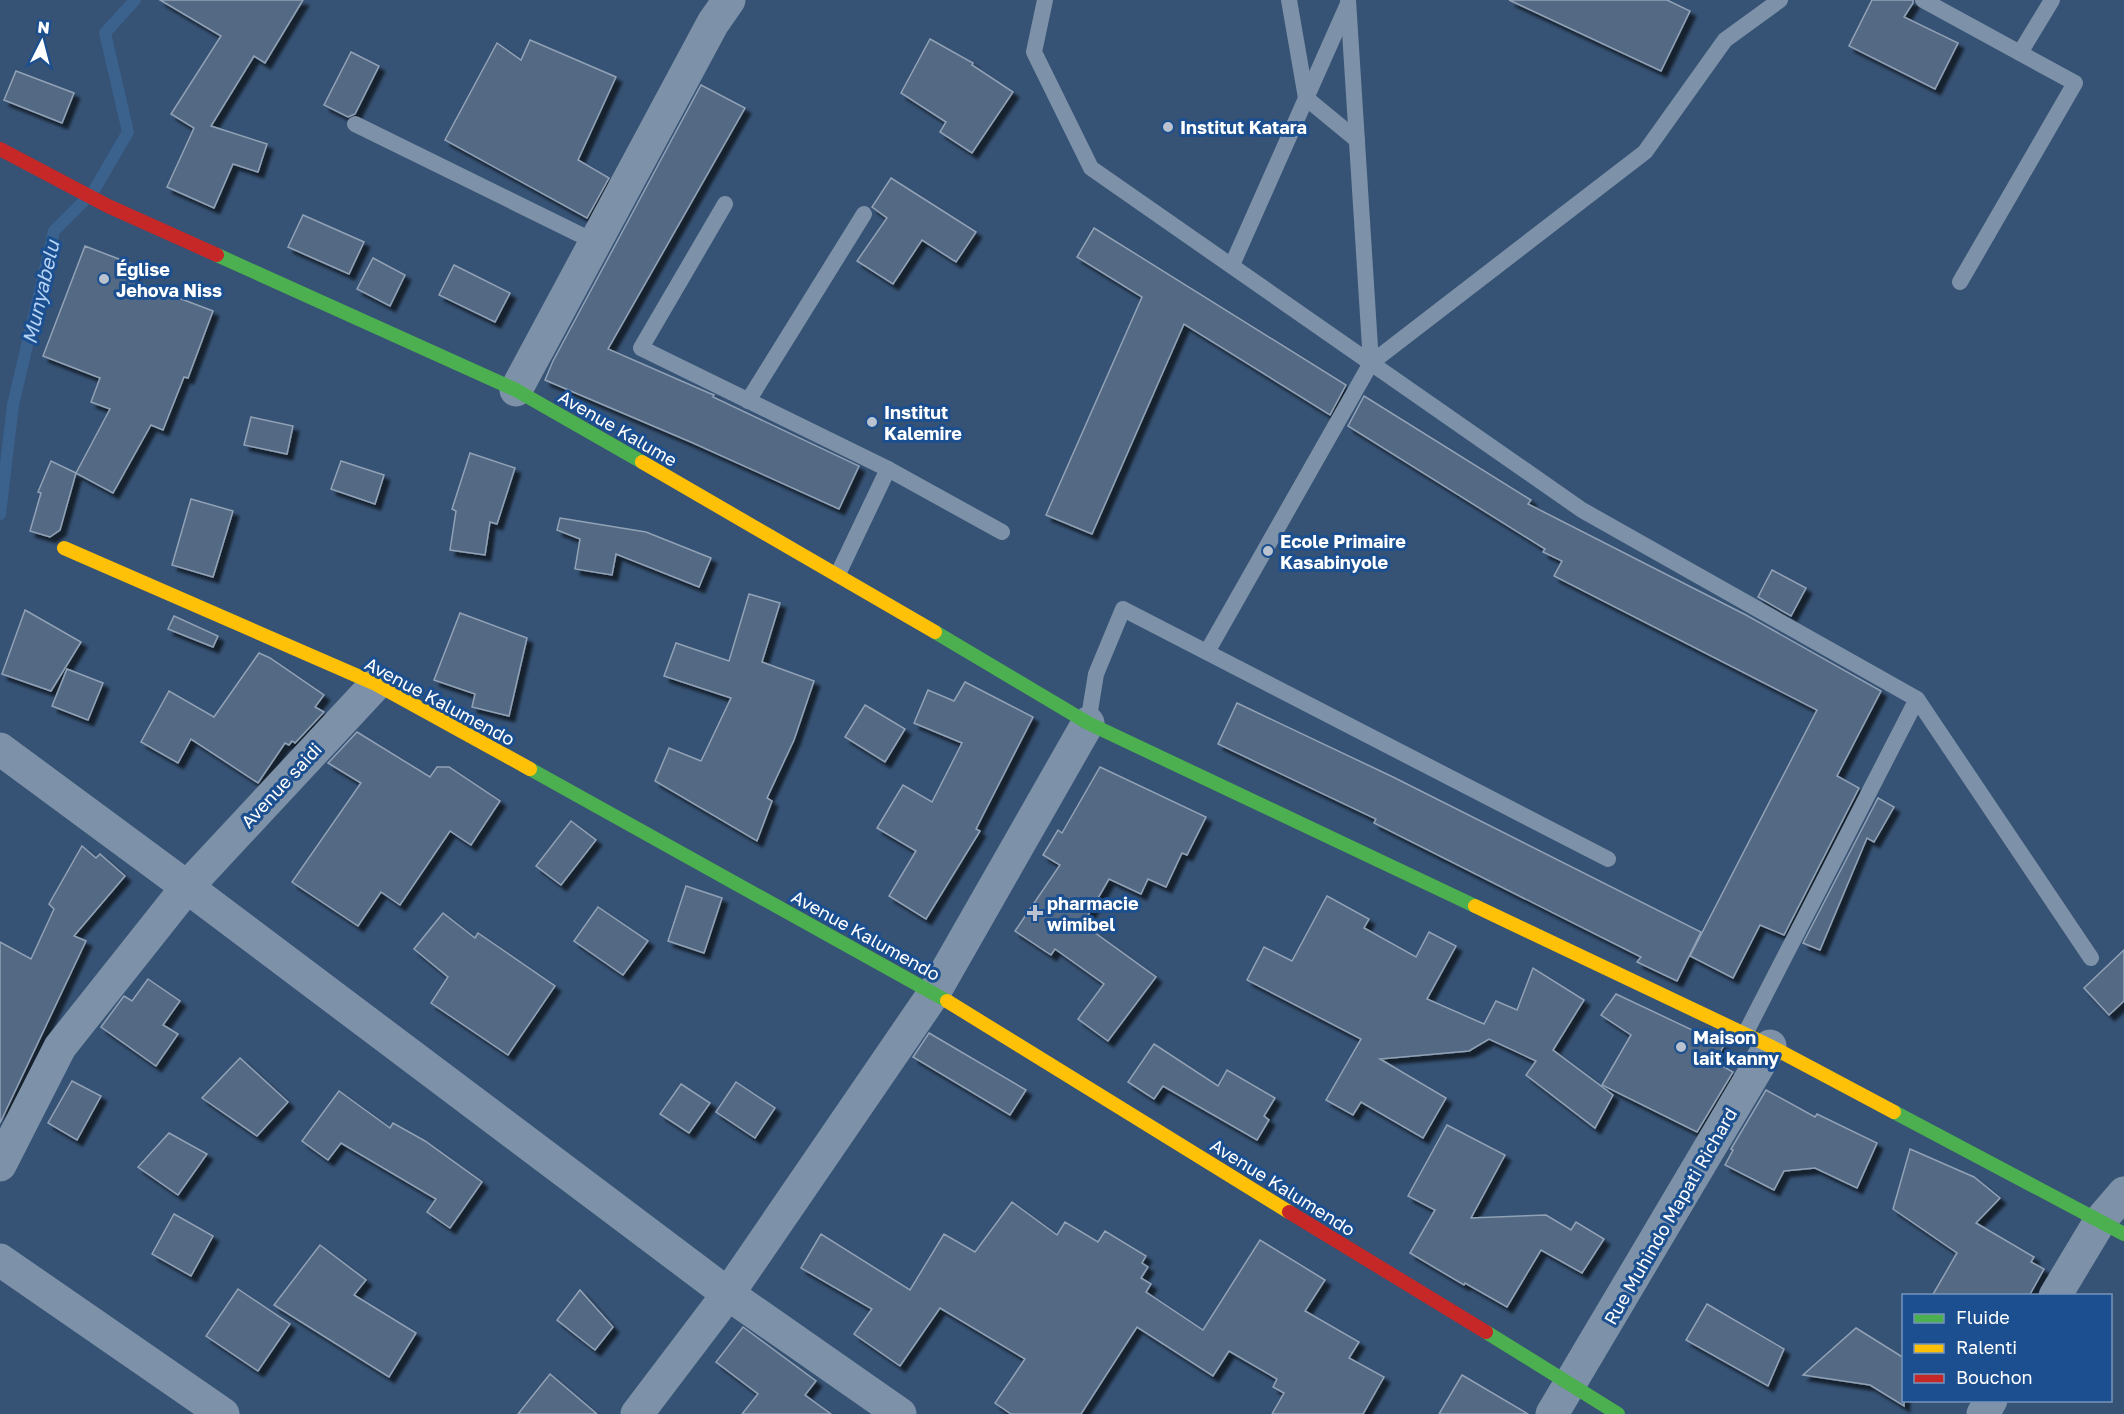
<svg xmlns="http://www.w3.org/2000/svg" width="2124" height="1414" font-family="'Golos Text',sans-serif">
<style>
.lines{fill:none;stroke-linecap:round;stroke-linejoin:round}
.stream{stroke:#3b618d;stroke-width:12}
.building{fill:#526984;stroke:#92a2b6;stroke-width:1.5;filter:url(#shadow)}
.lane{stroke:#7d92a8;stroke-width:16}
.street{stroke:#7d92a8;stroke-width:33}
.fast{stroke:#4caf50;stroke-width:14}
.slow{stroke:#ffc107;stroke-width:14}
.jam{stroke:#c62828;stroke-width:14}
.poi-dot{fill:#b9c2ce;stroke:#1b4f8f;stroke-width:2}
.labels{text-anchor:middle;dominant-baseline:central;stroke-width:6;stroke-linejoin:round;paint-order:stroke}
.poi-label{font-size:18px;font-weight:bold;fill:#fff;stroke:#1b4f8f;text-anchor:start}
.street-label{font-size:18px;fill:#fff;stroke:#1b4f8f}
.water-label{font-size:20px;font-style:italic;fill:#b5d3f5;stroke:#1b4f8f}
</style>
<defs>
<filter id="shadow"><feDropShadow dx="5.5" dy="5.5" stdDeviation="1.5" flood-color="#0009"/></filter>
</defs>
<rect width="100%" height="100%" fill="#365274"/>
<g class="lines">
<!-- stream -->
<path class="stream" d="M 0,514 L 13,405 L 54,231 L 93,192 L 128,132 L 105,33 L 135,0"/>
</g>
<!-- building -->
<g class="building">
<path d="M 160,0 L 303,0 L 265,63 L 254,56 L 211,126 L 267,144 L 258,172 L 233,164 L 214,208 L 167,187 L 194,128 L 171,114 L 221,36 Z"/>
<path d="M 1509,0 L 1667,0 L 1690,11 L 1661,71 Z"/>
<path d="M 1872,0 L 1913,0 L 1913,3 L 1904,17 L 1958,43 L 1935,89 L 1849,46 Z"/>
<path d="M 930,39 L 973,63 L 972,65 L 1013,92 L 972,153 L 940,132 L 946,122 L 901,93 Z"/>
<path d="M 530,40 L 616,77 L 578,160 L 609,178 L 587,218 L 445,140 L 497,43 L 521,60 Z"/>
<path d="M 351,52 L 379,66 L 355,114 L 348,117 L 324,105 Z"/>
<path d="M 16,71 L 74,93 L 62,123 L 4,100 Z"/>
<path d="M 701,85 L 745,108 L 608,349 L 709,393 L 714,395 L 713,397 L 859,466 L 839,509 L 693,443 L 545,380 L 553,361 Z"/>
<path d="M 891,178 L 976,232 L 956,262 L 922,240 L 893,284 L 857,261 L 887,218 L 872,207 Z"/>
<path d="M 303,215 L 364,242 L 349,274 L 288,247 Z"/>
<path d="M 1094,228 L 1346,385 L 1330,415 L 1184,324 L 1092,534 L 1046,515 L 1142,297 L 1077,257 Z"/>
<path d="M 85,246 L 137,266 L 131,280 L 213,311 L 188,378 L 184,377 L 163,430 L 151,425 L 113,493 L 76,473 L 60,530 L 50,537 L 30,531 L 41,493 L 38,492 L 51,461 L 76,473 L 110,409 L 91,402 L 100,378 L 43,356 Z"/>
<path d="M 373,258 L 405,275 L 390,306 L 357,289 Z"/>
<path d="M 454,265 L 510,293 L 495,322 L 439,295 Z"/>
<path d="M 1364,396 L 1531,500 L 1528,504 L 1746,615 L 1881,691 L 1837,776 L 1859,788 L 1784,935 L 1760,925 L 1733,978 L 1690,956 L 1817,710 L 1554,576 L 1562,561 L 1543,552 L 1545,549 L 1348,426 Z"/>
<path d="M 251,417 L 293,426 L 287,454 L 244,445 Z"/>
<path d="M 470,453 L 515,468 L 497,524 L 490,522 L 485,555 L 450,550 L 456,511 L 452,509 Z"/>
<path d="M 341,461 L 384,475 L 375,504 L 331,489 Z"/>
<path d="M 191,499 L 233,511 L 213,577 L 172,565 Z"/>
<path d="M 560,518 L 646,532 L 711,558 L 699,587 L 616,554 L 612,575 L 575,569 L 580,539 L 557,530 Z"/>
<path d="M 1772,570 L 1806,588 L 1791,616 L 1758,597 Z"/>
<path d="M 749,594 L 780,603 L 762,662 L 814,681 L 794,740 L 767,798 L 772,801 L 757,841 L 655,781 L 669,748 L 701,761 L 731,698 L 664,676 L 676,643 L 729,661 Z"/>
<path d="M 25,610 L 81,642 L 51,691 L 2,674 Z"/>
<path d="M 460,613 L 527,638 L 509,716 L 472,707 L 475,694 L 434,680 Z"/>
<path d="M 174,616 L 218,636 L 213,647 L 168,629 Z"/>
<path d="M 259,653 L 270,658 L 324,695 L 315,707 L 324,712 L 295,743 L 292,741 L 289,745 L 285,743 L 258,783 L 191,739 L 178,763 L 141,742 L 169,691 L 214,717 Z"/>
<path d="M 67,669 L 103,683 L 88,720 L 52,706 Z"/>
<path d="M 965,682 L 1033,717 L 976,829 L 980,831 L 926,919 L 889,896 L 916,851 L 877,828 L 903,785 L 932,802 L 962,743 L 914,723 L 928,690 L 954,701 Z"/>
<path d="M 1237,703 L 1393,777 L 1701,932 L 1677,981 L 1637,962 L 1641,957 L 1374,823 L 1376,819 L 1218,744 Z"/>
<path d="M 865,705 L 905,729 L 885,762 L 845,737 Z"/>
<path d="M 357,732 L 430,777 L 437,767 L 449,767 L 500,801 L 471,845 L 450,831 L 400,905 L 381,892 L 358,926 L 292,882 L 361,783 L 328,763 Z"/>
<path d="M 1100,767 L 1206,817 L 1187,855 L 1182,853 L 1166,887 L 1148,879 L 1141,894 L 1109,879 L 1083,924 L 1156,977 L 1108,1041 L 1078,1019 L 1104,984 L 1055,949 L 1051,955 L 1015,931 L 1060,865 L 1043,855 L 1058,830 L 1062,833 Z"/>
<path d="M 1878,798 L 1894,807 L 1874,842 L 1867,838 L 1820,950 L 1803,943 Z"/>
<path d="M 571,821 L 596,840 L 561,885 L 536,866 Z"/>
<path d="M 82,846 L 96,858 L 100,854 L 125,876 L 74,936 L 86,941 L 0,1123 L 0,942 L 31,959 L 54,909 L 49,904 Z"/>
<path d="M 686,886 L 722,898 L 704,953 L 668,941 Z"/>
<path d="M 1327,896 L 1369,919 L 1364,928 L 1416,957 L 1429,932 L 1456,946 L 1427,999 L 1484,1024 L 1496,1001 L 1517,1010 L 1533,968 L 1584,1000 L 1553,1050 L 1613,1095 L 1595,1128 L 1526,1075 L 1536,1061 L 1489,1039 L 1469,1051 L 1380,1059 L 1446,1098 L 1423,1138 L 1361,1102 L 1353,1115 L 1326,1100 L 1361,1039 L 1247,980 L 1264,947 L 1292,961 Z"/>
<path d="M 598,907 L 648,941 L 623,975 L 574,941 Z"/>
<path d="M 443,913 L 475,938 L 478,933 L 555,986 L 508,1055 L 431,1003 L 448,977 L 414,949 Z"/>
<path d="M 2124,950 L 2124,1001 L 2109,1015 L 2084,988 Z"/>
<path d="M 148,979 L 180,1001 L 163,1025 L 178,1034 L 156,1066 L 101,1027 L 124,996 L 132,1001 Z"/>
<path d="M 1616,994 L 1724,1045 L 1715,1062 L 1733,1072 L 1697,1132 L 1602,1085 L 1631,1035 L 1601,1015 Z"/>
<path d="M 929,1033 L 1026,1090 L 1010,1115 L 913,1057 Z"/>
<path d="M 1154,1044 L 1218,1086 L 1227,1070 L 1275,1098 L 1264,1116 L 1269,1120 L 1257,1140 L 1163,1086 L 1154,1099 L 1128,1082 Z"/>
<path d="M 240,1058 L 288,1102 L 257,1136 L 202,1098 Z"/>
<path d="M 72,1081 L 101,1096 L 77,1140 L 48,1123 Z"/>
<path d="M 736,1082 L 775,1108 L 755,1138 L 716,1112 Z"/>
<path d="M 681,1084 L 710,1103 L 689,1133 L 660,1114 Z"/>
<path d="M 1766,1090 L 1815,1117 L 1817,1114 L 1877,1143 L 1857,1188 L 1815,1168 L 1784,1171 L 1774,1190 L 1725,1165 L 1733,1150 L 1731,1149 Z"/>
<path d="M 339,1091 L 390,1128 L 393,1123 L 425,1141 L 482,1182 L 450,1228 L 427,1212 L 436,1199 L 341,1143 L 328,1160 L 302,1141 Z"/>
<path d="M 1447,1125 L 1505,1155 L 1471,1218 L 1546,1215 L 1571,1230 L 1576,1222 L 1604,1239 L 1582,1273 L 1541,1250 L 1507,1307 L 1465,1283 L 1464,1285 L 1410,1253 L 1435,1210 L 1408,1196 Z"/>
<path d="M 169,1133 L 207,1154 L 178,1195 L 138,1167 Z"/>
<path d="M 1910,1149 L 1974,1177 L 2000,1198 L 1976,1223 L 2034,1257 L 2031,1262 L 2044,1269 L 2029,1296 L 1932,1296 L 1957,1253 L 1893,1209 Z"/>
<path d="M 1012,1202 L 1057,1235 L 1065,1222 L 1098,1242 L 1105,1231 L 1146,1256 L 1142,1263 L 1148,1267 L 1141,1278 L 1151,1284 L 1146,1292 L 1203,1330 L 1260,1240 L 1325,1280 L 1305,1311 L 1359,1342 L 1349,1358 L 1384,1377 L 1363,1414 L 1272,1414 L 1284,1393 L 1273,1387 L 1277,1379 L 1229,1351 L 1213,1376 L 1137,1327 L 1081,1414 L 1011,1414 L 995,1403 L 1025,1359 L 940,1308 L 900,1366 L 854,1334 L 872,1309 L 801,1268 L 821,1234 L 910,1290 L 944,1234 L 975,1252 Z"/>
<path d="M 174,1214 L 213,1236 L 191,1276 L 152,1254 Z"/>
<path d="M 320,1245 L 366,1280 L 354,1295 L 416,1333 L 389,1377 L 274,1305 Z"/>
<path d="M 238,1289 L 290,1324 L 258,1371 L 206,1336 Z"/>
<path d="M 580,1290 L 613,1327 L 595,1350 L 557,1320 Z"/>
<path d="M 1707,1304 L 1784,1349 L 1768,1386 L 1686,1340 Z"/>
<path d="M 743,1327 L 816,1381 L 805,1395 L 831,1414 L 742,1414 L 758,1394 L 716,1362 Z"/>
<path d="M 1856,1328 L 1904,1358 L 1904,1406 L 1870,1385 L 1803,1375 Z"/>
<path d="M 550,1374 L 597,1414 L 518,1414 Z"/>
<path d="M 1462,1375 L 1528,1414 L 1439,1414 Z"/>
</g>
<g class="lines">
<!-- lane -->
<g class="lane">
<path d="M 1045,0 L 1034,52 L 1091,168 L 1582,510 L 1917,699 L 1745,1034"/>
<path d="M 1289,0 L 1306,98 L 1357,140"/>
<path d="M 1348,0 L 1371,363"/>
<path d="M 1923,0 L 2075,83 L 1960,282"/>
<path d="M 2020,53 L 2052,0"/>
<path d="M 355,124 L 595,242"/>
<path d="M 725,204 L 641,348 L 888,469 L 1002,532"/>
<path d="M 1232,265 L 1347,6"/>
<path d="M 748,401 L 864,214"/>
<path d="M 838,574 L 888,469"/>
<path d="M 1207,652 L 1371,363 L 1645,152 L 1725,40 L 1780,0"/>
<path d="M 1917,699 L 2091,958"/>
<path d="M 1088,723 L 1096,674 L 1123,609 L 1608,859"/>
</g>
<!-- street -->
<g class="street">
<path d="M 516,390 L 713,23 L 729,0"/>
<path d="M 0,749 L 187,887 L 728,1294 L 900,1414"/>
<path d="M 0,1165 L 60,1047 L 187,887 L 376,684"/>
<path d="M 0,1260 L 223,1414"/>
<path d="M 2055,1296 L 2100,1221 L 2124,1193"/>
<path d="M 637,1414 L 728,1294 L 934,993 L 1088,723"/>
<path d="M 1552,1414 L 1770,1046"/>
<path d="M 1983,1414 L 1991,1400"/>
</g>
<!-- fast -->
<g class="fast">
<path d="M 217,255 L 516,390 L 642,462"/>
<path d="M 935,632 L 1088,723 L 1475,906"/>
<path d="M 530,769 L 947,1001"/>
<path d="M 1894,1112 L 2124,1234"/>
<path d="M 1486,1332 L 1618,1414"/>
</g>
<!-- slow -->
<g class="slow">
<path d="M 642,462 L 935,632"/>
<path d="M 64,548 L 376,684 L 530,769"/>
<path d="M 1475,906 L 1770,1046 L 1894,1112"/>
<path d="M 947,1001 L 1289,1212"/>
</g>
<!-- jam -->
<g class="jam">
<path d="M 0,149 L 108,206 L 217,255"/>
<path d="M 1289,1212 L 1486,1332"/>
</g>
</g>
<!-- markers -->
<g class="poi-dot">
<circle cx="1168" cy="127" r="6"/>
<circle cx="104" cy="279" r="6"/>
<circle cx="872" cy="422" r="6"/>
<circle cx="1268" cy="551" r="6"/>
<path d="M1032 904h6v6h6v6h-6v6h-6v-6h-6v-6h6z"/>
<circle cx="1681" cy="1047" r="6"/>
</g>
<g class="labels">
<!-- poi labels -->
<g class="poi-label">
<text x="1180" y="127">Institut Katara</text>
<text x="116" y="269">Église<tspan x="116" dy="21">Jehova Niss</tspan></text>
<text x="884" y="412">Institut<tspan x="884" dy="21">Kalemire</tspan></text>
<text x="1280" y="541">Ecole Primaire<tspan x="1280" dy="21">Kasabinyole</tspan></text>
<text x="1047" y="903">pharmacie<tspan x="1047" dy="21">wimibel</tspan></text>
<text x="1693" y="1037">Maison<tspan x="1693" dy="21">lait kanny</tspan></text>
</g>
<!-- street labels -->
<g class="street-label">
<text transform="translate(618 428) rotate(30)">Avenue Kalume</text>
<text transform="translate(440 701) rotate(28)">Avenue Kalumendo</text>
<text transform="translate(281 785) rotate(-47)">Avenue saidi</text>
<text transform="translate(866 935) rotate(29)">Avenue Kalumendo</text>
<text transform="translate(1283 1187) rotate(32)">Avenue Kalumendo</text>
<text transform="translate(1670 1216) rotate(-60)">Rue Muhindo Mapati Richard</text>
</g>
<!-- water labels -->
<g class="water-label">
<text transform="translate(40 292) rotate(-77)">Munyabelu</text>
</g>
</g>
<!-- legend -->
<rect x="1902" y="1294" width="210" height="108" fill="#1b4f8f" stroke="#7695bc" stroke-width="1.5"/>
<rect x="1914" y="1314" width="30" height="9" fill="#4caf50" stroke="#7695bc" stroke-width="1.5"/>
<text x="1956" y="1324" font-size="18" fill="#ffffff">Fluide</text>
<rect x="1914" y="1344" width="30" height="9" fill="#ffc107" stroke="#7695bc" stroke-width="1.5"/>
<text x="1956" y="1354" font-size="18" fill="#ffffff">Ralenti</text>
<rect x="1914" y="1374" width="30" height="9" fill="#c62828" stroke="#7695bc" stroke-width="1.5"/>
<text x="1956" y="1384" font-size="18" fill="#ffffff">Bouchon</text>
<!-- north arrow -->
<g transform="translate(42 42) rotate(6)" stroke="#1b4f8f" stroke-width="4.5" paint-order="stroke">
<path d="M0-4.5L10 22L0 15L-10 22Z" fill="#ffffff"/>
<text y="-9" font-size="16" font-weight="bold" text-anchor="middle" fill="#ffffff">N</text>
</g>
</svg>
